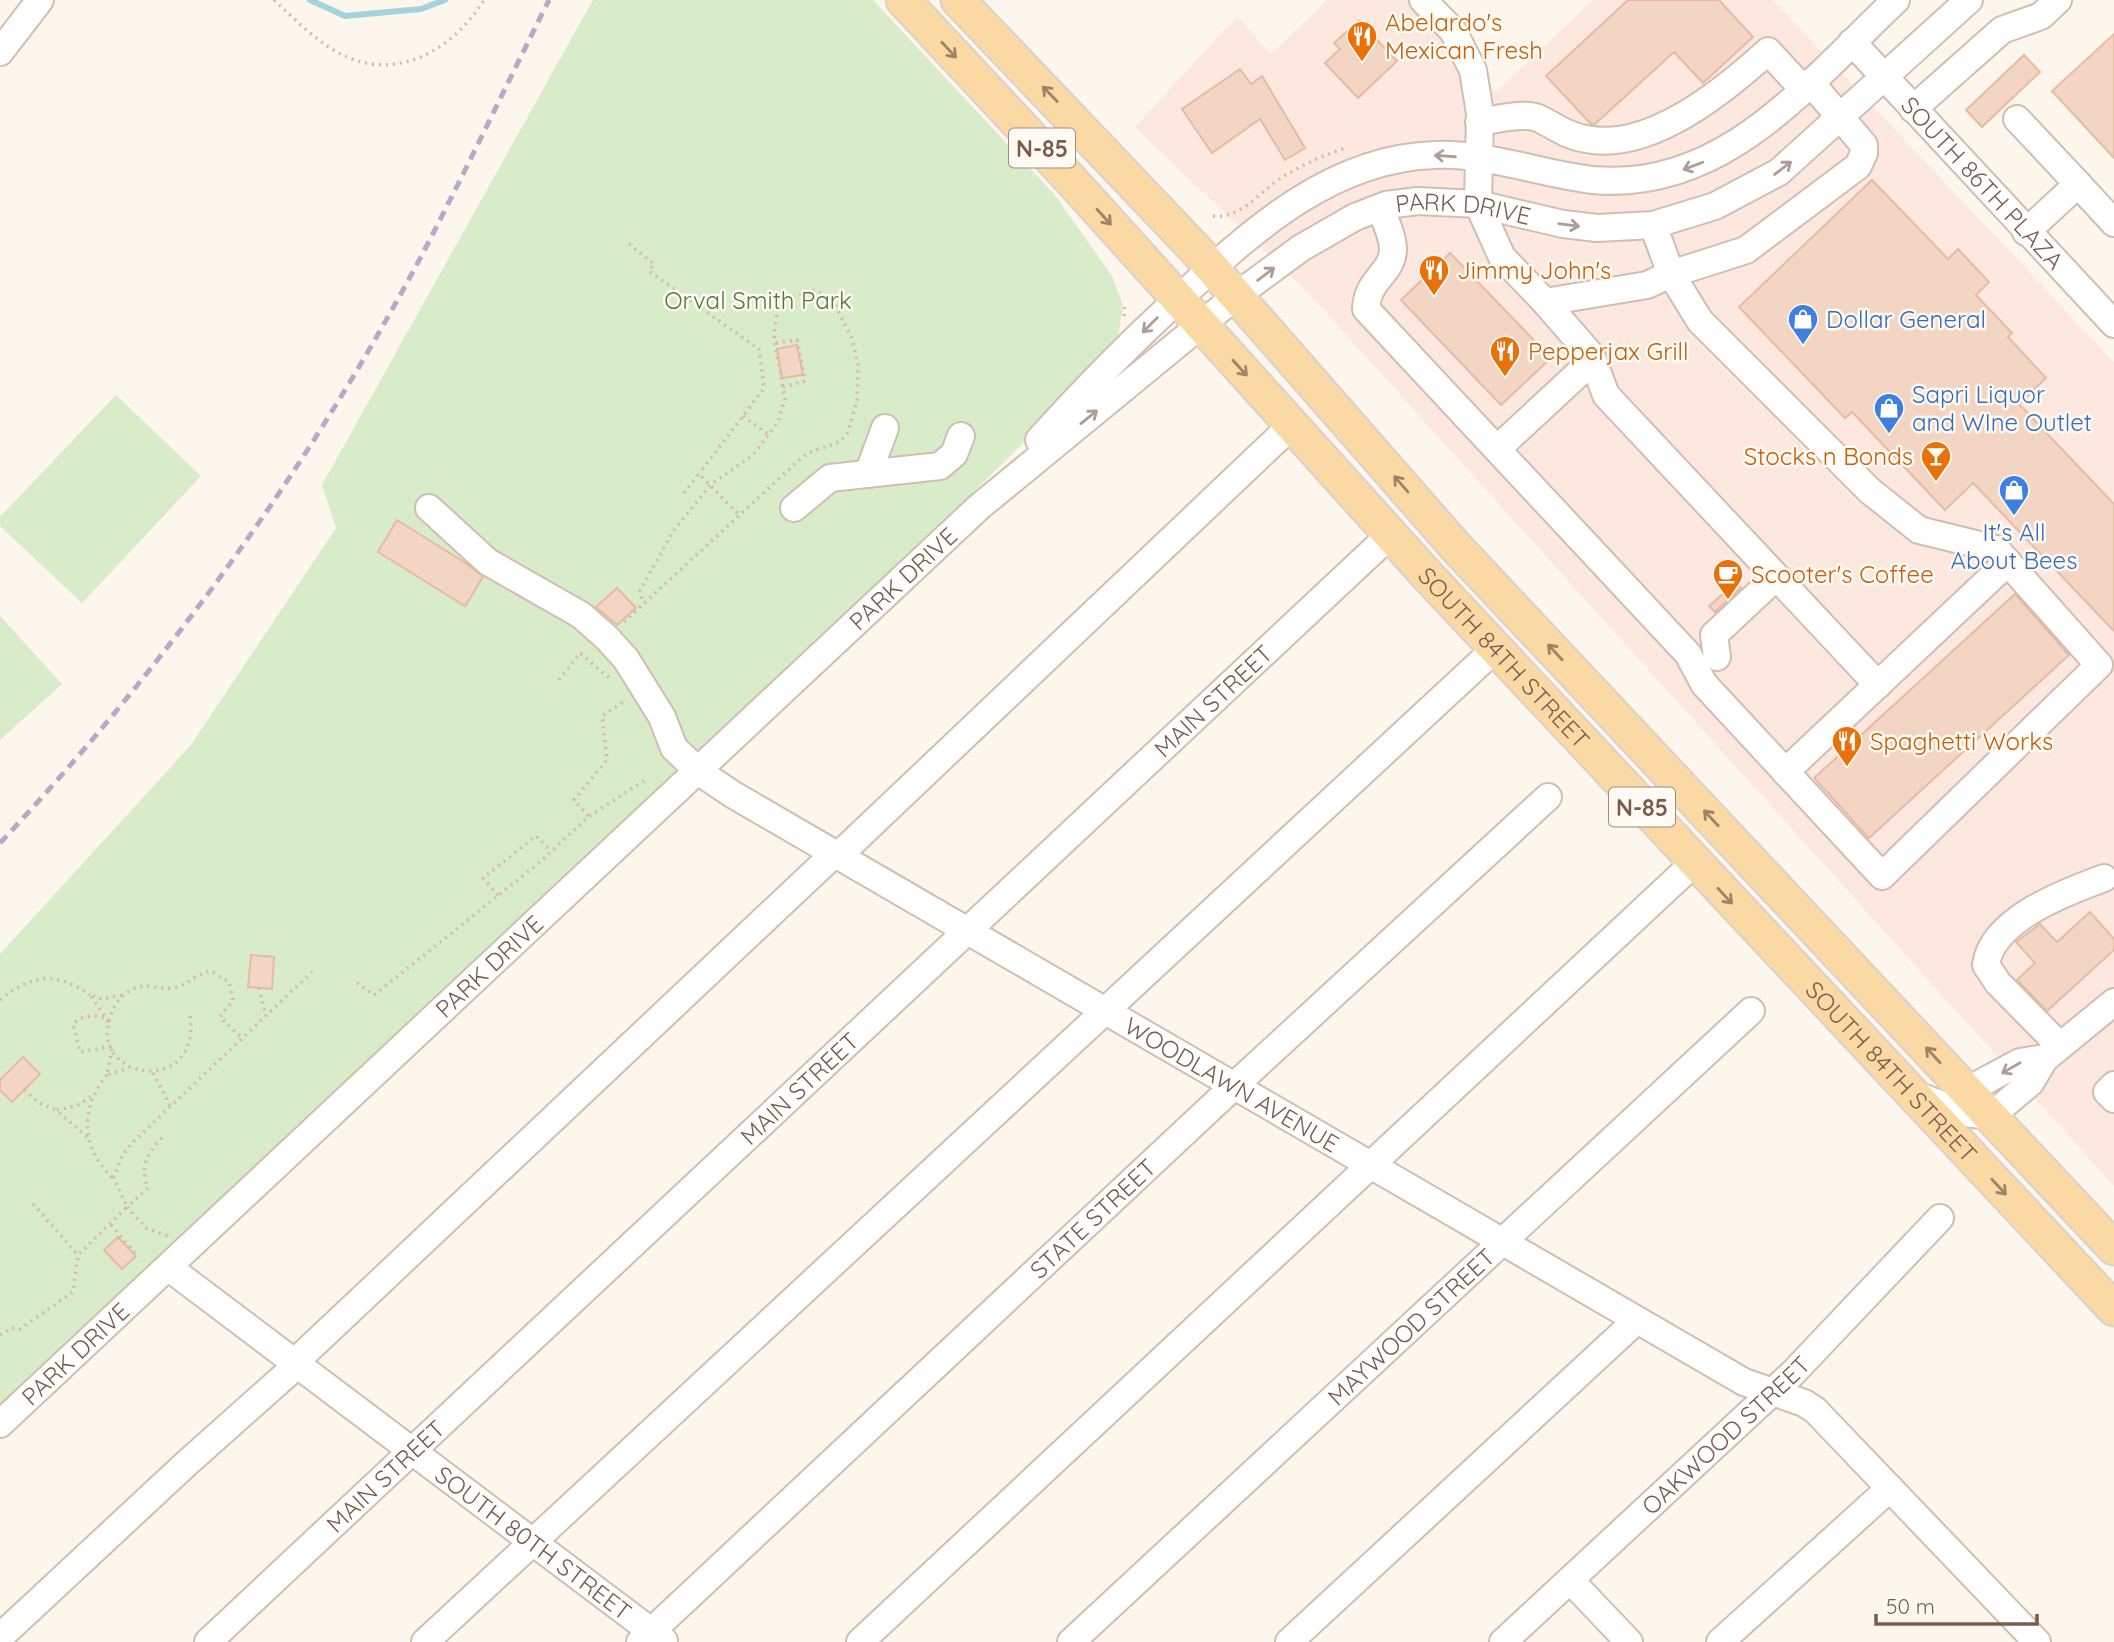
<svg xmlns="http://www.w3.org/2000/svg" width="2114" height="1642" font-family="Quicksand,sans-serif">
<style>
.commercial{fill:#fde8e0}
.green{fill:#d8ecc9}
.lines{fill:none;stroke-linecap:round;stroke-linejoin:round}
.stream{stroke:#a5d3da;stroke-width:6}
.building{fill:#f3d5c3;stroke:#e6bba3;stroke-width:2}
.minor-casing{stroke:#d1beb0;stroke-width:30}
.major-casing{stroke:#dad1cd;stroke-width:37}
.path{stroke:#d9b8a5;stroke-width:3.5;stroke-dasharray:2 5;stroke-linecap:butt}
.minor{stroke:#fff;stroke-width:26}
.major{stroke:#fbd9a5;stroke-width:33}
.rail{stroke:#b9a8c9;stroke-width:5;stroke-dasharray:10 7;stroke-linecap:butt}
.oneway{stroke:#a18267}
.oneway2{stroke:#af9d94}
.labels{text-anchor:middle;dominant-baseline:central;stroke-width:5;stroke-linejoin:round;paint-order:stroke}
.shield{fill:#fffaf3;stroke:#a28b7f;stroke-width:2}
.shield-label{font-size:23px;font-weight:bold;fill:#7a5c4d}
.food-label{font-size:24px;fill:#c56008;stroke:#fffaf3;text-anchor:start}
.street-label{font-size:24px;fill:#7a5c4d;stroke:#fffaf3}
.park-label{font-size:24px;fill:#537a41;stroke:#fffaf3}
.shop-label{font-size:24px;fill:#366cbe;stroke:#fffaf3;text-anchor:start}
</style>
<rect width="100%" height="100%" fill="#fdf6ec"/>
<!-- commercial -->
<path class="commercial" d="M 1327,0 L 1406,0 L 1496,92 L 1593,0 L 1773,0 L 2114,362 L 2114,1186 L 1312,297 L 1135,127 L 1237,16 L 1271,54 Z"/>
<!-- green -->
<g class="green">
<path d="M 593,0 L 873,0 L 1054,194 L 1112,276 L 1123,305 L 1116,350 L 931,535 L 0,1411 L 0,954 L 191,745 L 336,528 L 322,485 Z"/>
<path d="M 116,395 L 201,476 L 82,603 L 0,526 L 0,517 Z"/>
<path d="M 0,616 L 62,684 L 0,740 Z"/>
</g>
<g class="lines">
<!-- stream -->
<path class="stream" d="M 310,0 L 345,16 L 421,9 L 445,0"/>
</g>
<!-- building -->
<g class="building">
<path d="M 1628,0 L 1719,0 L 1753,37 L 1703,83 L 1674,52 L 1595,124 L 1591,124 L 1546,76 Z"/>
<path d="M 1359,21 L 1397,61 L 1358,98 L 1325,63 L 1340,49 L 1334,43 Z"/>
<path d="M 2114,34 L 2114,158 L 2052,91 Z"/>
<path d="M 2024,55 L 2040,72 L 1982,127 L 1966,110 Z"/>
<path d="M 1240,69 L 1251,84 L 1262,76 L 1305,148 L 1285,160 L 1260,119 L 1212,153 L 1182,109 Z"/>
<path d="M 1872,180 L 1948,259 L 1958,249 L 1989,282 L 1976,295 L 2012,333 L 2008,337 L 2046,378 L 2019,404 L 2114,504 L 2114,631 L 1973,483 L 1945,510 L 1852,412 L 1845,418 L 1739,307 Z"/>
<path d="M 1450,253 L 1551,358 L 1501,405 L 1401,300 Z"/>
<path d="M 797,345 L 803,375 L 782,378 L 777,349 Z"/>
<path d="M 397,520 L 464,562 L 483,577 L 465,606 L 378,552 Z"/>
<path d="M 1735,583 L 1741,588 L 1715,612 L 1709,606 Z"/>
<path d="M 617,588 L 636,608 L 617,625 L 596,607 Z"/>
<path d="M 2015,594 L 2069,655 L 1869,838 L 1814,778 Z"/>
<path d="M 2090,912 L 2114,939 L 2114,950 L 2047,1011 L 2017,980 L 2035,963 L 2016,942 L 2040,924 L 2057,942 Z"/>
<path d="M 251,955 L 274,957 L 272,989 L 248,987 Z"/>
<path d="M 23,1057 L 40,1074 L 12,1102 L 0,1090 L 0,1080 Z"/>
<path d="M 118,1237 L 136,1256 L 122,1269 L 104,1250 Z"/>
</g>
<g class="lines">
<!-- minor casing -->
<g class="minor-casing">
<g id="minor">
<path d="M 1423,0 L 1453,31 L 1473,70 L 1480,114 L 1478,204 L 1502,257 L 1545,302 L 1647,285 L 1671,274 L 1653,225"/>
<path id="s1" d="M 1852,42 L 2114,324"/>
<path d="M 0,52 L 40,0"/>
<path d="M 1913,109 L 2002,30 L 2041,16 L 2058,0"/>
<path d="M 2017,119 L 2078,184"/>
<path d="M 1479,122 C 1496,120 1522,112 1538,118 C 1555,126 1567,136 1586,139 C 1650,152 1724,91 1768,51 L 1803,89"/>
<path d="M 1380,208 C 1385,220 1393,236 1393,250 C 1392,274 1367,279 1366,309 L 1688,654 L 1704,684 L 1882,876 L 2099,665 L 1996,549 L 1919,530 L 1870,491 L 1700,321 L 1671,274 L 1746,250 L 1858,166 L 1864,153 L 1864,145 L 1810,82"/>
<path d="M 2026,232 L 2078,184 L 2114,223"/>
<path d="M 1545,302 L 1591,355 L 1606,395 L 1878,685"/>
<path d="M 1039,440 C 1085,389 1134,339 1185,293 C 1256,227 1334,158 1435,155 C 1488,153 1541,174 1593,180 C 1725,192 1809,82 1896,0"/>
<path d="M 1497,449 L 1593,360"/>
<path d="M 868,474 L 885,428"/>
<path id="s2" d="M 429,508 L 488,562 L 581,615 L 607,638 L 626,659 L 662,717 L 674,748 L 698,771 L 732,794 L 1744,1382 L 1804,1403 L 1815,1410 L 2037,1642"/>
<path d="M 794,508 L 830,478 L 940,466 L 954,454 L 961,436"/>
<path d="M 1717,657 L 1714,635 L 1776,577"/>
<path d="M 1785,772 L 2008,562"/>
<path d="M 838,856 L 1292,425"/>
<path d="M 2060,1046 L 1998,983 L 1986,965 C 1992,919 2066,892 2104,878"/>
<path d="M 2047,1057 L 2114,1002"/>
<path d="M 2114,1085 L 2107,1092 L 2114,1099"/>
<path d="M 1916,1095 L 1965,1113 L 1991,1116 L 2031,1082 L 2045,1058 L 2020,1062 L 1966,1091"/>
<path id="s3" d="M 168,1267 L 664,1641"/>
<path d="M 294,1363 L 834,854"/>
<path id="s4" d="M 0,1424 L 979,507 L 1236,296 L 1301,248 L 1355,217 L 1386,205 L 1418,201 L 1478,204 L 1563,224 L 1597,228 L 1653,225 L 1715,206 L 1779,172 L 1969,0"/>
<path d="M 1570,1580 L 1629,1642"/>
<path d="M 0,1637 L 187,1463 L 297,1365"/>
<path id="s5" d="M 208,1642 L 1390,535"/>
<path d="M 425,1642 L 1495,649"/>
<path id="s6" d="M 640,1642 L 1234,1086 L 1548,797"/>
<path d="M 860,1642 L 1694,863"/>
<path id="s7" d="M 1071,1642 L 1751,1011"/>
<path d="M 1289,1642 L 1637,1320"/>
<path id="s8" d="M 1503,1642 L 1793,1373 L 1940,1218"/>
<path d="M 1720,1642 L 1890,1488"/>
</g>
</g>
<!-- major casing -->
<g class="major-casing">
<g id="major">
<path id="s9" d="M 903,0 L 1071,180 L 1426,574 L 2114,1309"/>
<path d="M 958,0 L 1197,251 L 1455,546 L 2114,1248"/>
</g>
</g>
<!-- path -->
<g class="path">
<path d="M 274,0 C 298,22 321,47 352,59 C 406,79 457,44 484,0"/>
<path d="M 1213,216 C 1242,219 1261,190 1284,176 C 1304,164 1323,156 1345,148"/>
<path d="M 629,244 L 654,264 L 649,271 L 759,349 L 764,388 L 699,474"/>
<path d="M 1124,316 L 1125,304"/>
<path d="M 776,343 L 797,340 L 805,381 L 783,387"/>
<path d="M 743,416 L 769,435"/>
<path d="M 684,493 L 699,474 L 739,515"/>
<path d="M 624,622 L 798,461 L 808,453 L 839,442 L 847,434 L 857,401 L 858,364 L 852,339 L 835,304 L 815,290 L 788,298 L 777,311 L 774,338 L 785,399 L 778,422 L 753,455 L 710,485 L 672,533 L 640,591 L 643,604"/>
<path d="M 559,680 L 580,653 L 609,678"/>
<path d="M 588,816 L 574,800 L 607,760 L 602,716 L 626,700"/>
<path d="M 498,895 L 483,878 L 536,836 L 551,851"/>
<path d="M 357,983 L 374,995 L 539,863 L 588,817 L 645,780"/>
<path d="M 259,988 L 266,1016"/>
<path d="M 0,1000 C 31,974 56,971 90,995"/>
<path d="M 190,1016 C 201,1099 85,1079 111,1015 C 115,1003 123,993 135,988 C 149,983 163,991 177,987 C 190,983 197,973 211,971 L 229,982 L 233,1000 L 220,1017 L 242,1038"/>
<path d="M 111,1046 L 80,1052 L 73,1025 C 79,1015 99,1013 108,1021 L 90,995 L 102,999 L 123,995"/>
<path d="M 112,1049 L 107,1075 L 129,1068"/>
<path d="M 153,1073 L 170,1105"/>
<path d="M 107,1075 C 80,1109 80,1147 113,1178"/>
<path d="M 24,1090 L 39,1103 L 56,1110"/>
<path d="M 87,1137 L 56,1110 L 76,1106 L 91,1097"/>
<path d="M 162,1138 C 146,1155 140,1167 148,1188 L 127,1207 L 146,1228 L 168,1236"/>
<path d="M 33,1204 L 78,1255"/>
<path d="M 111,1225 L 135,1253"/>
<path d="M 0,1335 L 12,1328 L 20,1329 L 73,1292 L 78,1255 L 127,1207 L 114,1178 L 122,1156 L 132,1143 L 312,972"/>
</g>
<!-- minor -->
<use href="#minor" class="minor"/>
<!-- major -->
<use href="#major" class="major"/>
<!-- rail -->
<path class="rail" d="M 0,843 C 166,666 311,465 424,251 C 467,168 507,84 549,0"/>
</g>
<!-- one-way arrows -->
<defs><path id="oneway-shaft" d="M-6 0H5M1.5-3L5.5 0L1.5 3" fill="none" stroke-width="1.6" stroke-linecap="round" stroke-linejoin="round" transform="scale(1.75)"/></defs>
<g class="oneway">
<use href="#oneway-shaft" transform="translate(949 50) rotate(47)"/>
<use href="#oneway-shaft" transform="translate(1050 94) rotate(-134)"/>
<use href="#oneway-shaft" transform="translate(1104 217) rotate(48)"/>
<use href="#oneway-shaft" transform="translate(1240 368) rotate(48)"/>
<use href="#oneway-shaft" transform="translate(1401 484) rotate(-131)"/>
<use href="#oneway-shaft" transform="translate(1555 652) rotate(-133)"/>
<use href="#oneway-shaft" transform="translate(1711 818) rotate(-133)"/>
<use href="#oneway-shaft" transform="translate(1725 896) rotate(47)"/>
<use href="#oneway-shaft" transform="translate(1933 1055) rotate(-133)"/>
<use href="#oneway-shaft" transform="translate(1999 1187) rotate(47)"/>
</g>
<g class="oneway2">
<use href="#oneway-shaft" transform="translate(1445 156) rotate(-176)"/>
<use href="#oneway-shaft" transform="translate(1693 166) rotate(159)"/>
<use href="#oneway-shaft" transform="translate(1783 168) rotate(-38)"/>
<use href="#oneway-shaft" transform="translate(1569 225) rotate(8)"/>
<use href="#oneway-shaft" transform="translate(1266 274) rotate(-37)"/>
<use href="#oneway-shaft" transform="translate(1150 325) rotate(135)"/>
<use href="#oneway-shaft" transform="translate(1089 417) rotate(-39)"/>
<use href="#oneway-shaft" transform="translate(2011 1068) rotate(150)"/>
</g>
<!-- icons -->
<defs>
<g id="restaurant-pin" transform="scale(1.575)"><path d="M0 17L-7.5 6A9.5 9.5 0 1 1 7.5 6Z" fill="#e8710a" stroke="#fffaf3"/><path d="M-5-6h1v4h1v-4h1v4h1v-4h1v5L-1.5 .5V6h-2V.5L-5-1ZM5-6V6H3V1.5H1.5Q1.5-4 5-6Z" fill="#fff"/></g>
<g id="shop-pin" transform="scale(1.575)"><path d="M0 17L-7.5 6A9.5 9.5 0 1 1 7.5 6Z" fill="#3f7fe0" stroke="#fffaf3"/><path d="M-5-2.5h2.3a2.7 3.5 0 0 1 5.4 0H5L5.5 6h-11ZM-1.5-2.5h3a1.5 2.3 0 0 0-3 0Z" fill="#fff"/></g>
<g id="bar-pin" transform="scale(1.575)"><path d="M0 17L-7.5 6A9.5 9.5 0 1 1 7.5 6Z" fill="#e8710a" stroke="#fffaf3"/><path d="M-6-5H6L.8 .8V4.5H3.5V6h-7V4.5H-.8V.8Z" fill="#fff"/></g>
<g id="cafe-pin" transform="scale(1.575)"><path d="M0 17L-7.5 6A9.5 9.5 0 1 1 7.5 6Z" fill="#e8710a" stroke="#fffaf3"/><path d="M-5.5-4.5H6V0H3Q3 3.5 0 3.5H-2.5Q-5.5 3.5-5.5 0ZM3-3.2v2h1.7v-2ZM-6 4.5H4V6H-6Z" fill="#fff"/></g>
</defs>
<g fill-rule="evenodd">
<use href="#restaurant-pin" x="1362" y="36"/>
<use href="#restaurant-pin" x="1434" y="270"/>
<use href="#shop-pin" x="1803" y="319"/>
<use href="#restaurant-pin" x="1505" y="351"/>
<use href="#shop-pin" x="1889" y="408"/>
<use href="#bar-pin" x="1936" y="456"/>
<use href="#shop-pin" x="2014" y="490"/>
<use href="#cafe-pin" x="1728" y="574"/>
<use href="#restaurant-pin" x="1847" y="741"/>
</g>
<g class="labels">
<!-- shield labels -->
<g class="shield">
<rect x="1009" y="128.5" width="66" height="39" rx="5"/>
<rect x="1609" y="787.5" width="66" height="39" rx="5"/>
</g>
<g class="shield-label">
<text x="1042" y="148">N-85</text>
<text x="1642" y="807">N-85</text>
</g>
<!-- food labels -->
<g class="food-label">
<text x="1385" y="22">Abelardo's<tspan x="1385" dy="28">Mexican Fresh</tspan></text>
<text x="1457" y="270">Jimmy John's</text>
<text x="1528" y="351">Pepperjax Grill</text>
<text x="1913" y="456" text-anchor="end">Stocks n Bonds</text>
<text x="1751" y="574">Scooter's Coffee</text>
<text x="1870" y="741">Spaghetti Works</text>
</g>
<!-- street labels -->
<g class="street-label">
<text stroke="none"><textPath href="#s1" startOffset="192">SOUTH 86TH PLAZA</textPath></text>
<text stroke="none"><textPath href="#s4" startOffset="1928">PARK DRIVE</textPath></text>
<text stroke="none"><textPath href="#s4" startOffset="1237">PARK DRIVE</textPath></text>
<text stroke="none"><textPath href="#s9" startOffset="891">SOUTH 84TH STREET</textPath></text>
<text stroke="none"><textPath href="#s5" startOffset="1377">MAIN STREET</textPath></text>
<text stroke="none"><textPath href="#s4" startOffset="670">PARK DRIVE</textPath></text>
<text stroke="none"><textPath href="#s9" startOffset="1458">SOUTH 84TH STREET</textPath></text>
<text stroke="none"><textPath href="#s2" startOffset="1004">WOODLAWN AVENUE</textPath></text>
<text stroke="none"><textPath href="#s5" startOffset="810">MAIN STREET</textPath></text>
<text stroke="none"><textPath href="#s6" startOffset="620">STATE STREET</textPath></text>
<text stroke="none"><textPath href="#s7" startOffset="464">MAYWOOD STREET</textPath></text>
<text stroke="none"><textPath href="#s4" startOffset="103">PARK DRIVE</textPath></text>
<text stroke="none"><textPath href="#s8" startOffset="304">OAKWOOD STREET</textPath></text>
<text stroke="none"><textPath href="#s5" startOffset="243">MAIN STREET</textPath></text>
<text stroke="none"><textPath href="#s3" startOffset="458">SOUTH 80TH STREET</textPath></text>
</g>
<!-- park labels -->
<g class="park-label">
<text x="758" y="300">Orval Smith Park</text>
</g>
<!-- shop labels -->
<g class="shop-label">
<text x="1826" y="319">Dollar General</text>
<text x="1912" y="394">Sapri Liquor<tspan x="1912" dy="28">and WIne Outlet</tspan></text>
<text x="2014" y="532" text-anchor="middle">It's All<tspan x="2014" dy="28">About Bees</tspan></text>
</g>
</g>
<!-- scale -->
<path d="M1876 1614v10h161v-10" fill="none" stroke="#7a5c4d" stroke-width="3.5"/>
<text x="1886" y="1614" font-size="21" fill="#7a5c4d" stroke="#fffaf3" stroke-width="5" paint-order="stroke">50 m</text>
</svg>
